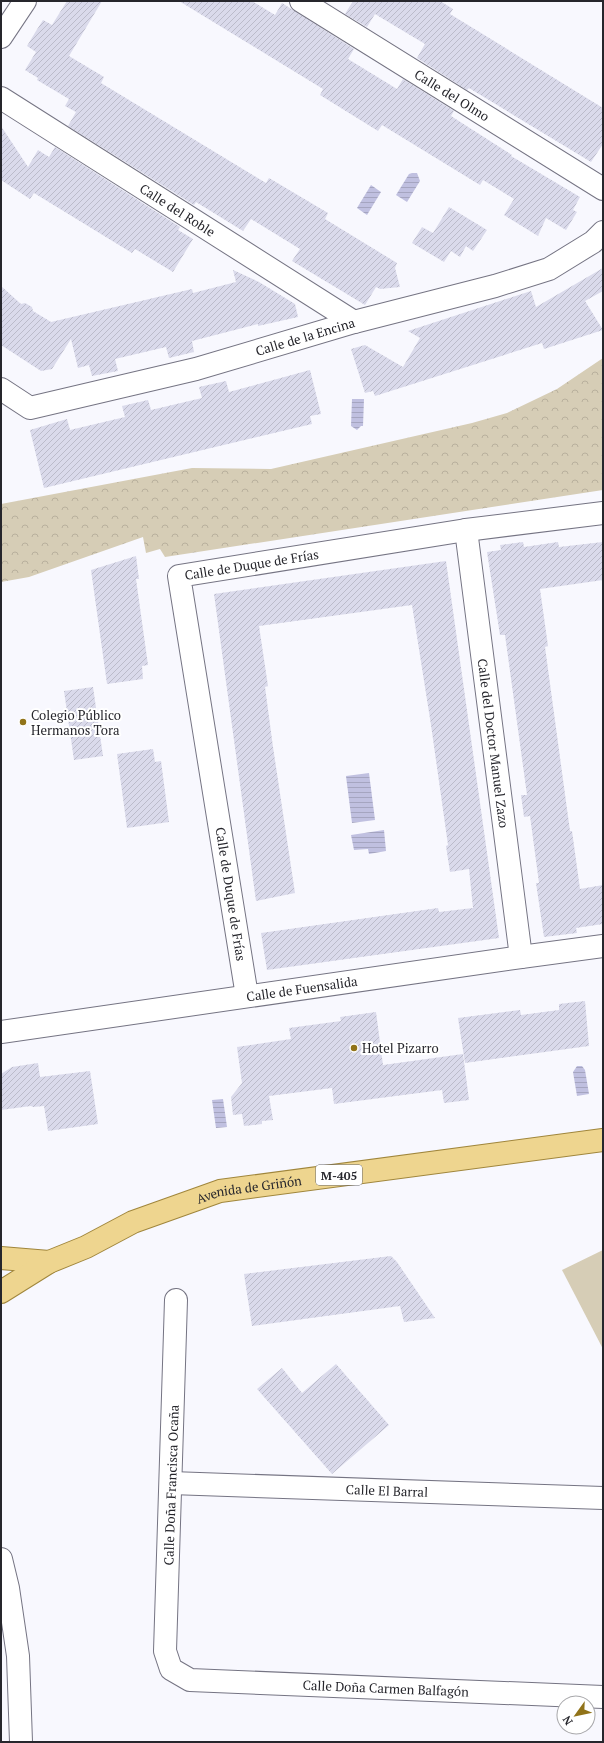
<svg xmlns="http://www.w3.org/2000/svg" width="604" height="1743" font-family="'PT Serif',serif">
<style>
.park{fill:url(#park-crowns)}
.pitch{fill:#d6cdb6}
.water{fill:url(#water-rules)}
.building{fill:url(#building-hatch)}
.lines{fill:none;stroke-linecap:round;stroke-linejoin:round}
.street-casing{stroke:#757483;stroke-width:24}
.primary-casing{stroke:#a0863c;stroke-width:24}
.street{stroke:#fff;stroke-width:22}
.primary{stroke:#eed58f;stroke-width:22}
.poi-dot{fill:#917319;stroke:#fff;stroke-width:1.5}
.labels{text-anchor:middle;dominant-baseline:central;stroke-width:4;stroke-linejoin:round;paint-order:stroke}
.shield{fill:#fff;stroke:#67676b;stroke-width:1}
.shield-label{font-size:12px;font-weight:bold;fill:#26262c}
.street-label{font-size:13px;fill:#26262c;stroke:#fff}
.poi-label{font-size:13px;fill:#26262c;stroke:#fff;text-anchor:start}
</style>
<defs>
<pattern id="park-crowns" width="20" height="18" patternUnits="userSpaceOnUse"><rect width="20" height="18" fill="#d6cdb6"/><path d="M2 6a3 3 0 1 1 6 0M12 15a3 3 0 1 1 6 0" fill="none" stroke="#b8b09d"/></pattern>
<pattern id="water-rules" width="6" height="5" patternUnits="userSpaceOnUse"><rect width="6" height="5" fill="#c0c0e0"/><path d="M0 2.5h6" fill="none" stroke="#a5a5c0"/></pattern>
<pattern id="building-hatch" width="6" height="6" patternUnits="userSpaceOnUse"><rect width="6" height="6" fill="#dadaeb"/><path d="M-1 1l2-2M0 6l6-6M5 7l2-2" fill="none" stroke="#bbbbca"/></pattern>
</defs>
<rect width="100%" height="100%" fill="#f8f8fe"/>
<!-- park -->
<path class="park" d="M 603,358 L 603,490 L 165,557 L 160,549 L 146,553 L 143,537 L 29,577 L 1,582 L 1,504 L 192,468 L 271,469 L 472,423 L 507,413 L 557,389 Z"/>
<!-- pitch -->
<path class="pitch" d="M 603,1250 L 603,1349 L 562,1270 Z"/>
<!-- water -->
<g class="water">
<path d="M 412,173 L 417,173 L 420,181 L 407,202 L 396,195 L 409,174 Z"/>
<path d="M 371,185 L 381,192 L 367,215 L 357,208 Z"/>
<path d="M 352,399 L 364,399 L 363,426 L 361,426 L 357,430 L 351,426 Z"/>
<path d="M 369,773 L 375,820 L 352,823 L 346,776 Z"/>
<path d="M 384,830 L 386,851 L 369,854 L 368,849 L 354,850 L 351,835 Z"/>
<path d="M 577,1066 L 582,1066 L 585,1070 L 589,1094 L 577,1096 L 573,1072 Z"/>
<path d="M 223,1099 L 227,1127 L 216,1128 L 212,1100 Z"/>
</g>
<!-- building -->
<g class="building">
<path d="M 67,1 L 102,1 L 69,56 L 104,77 L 101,83 L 266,183 L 269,178 L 328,213 L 325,219 L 397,263 L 395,268 L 400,287 L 380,289 L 376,287 L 365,305 L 292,261 L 300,249 L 251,219 L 243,231 L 196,202 L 194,205 L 68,126 L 76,112 L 65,106 L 69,99 L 37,80 L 38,78 L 25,70 L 36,52 L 27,46 L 36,31 L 43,20 L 52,25 Z"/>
<path d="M 179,1 L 252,1 L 275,15 L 282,3 L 354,49 L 348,59 L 397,89 L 403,79 L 454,111 L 451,116 L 512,155 L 511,156 L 580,197 L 573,210 L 577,212 L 566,230 L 546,218 L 538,236 L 504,215 L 514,199 L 483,180 L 480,185 L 382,125 L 378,131 L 320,95 L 323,89 Z"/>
<path d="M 353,1 L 440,1 L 453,9 L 450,14 L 603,108 L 603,144 L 591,162 L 469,88 L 467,90 L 417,58 L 425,44 L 375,14 L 367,27 L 345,14 Z"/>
<path d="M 1,126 L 28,167 L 38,150 L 49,157 L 55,147 L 180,227 L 178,230 L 193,239 L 173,272 L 135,249 L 132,253 L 34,193 L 30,199 L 1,180 Z"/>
<path d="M 449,207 L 487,230 L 473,251 L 466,246 L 460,257 L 451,251 L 444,262 L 412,243 L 422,227 L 433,233 Z"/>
<path d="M 603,268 L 603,291 L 585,301 L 603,330 L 544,349 L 542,343 L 375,396 L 373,391 L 365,393 L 351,349 L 365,345 L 403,367 L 420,338 L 408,331 L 531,291 L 536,307 Z"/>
<path d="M 233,270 L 259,282 L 295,304 L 298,317 L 258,326 L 258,324 L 192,341 L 194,352 L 169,358 L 166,347 L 115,359 L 118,371 L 92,376 L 89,365 L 78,368 L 71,339 L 52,369 L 41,371 L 1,345 L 1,286 L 21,304 L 25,303 L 32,307 L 33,311 L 51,322 L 192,289 L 193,293 L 236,282 Z"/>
<path d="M 310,370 L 321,414 L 310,416 L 312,424 L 44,488 L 30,430 L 67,419 L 70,430 L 125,417 L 122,406 L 148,400 L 151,410 L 202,398 L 199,387 L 226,381 L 229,392 Z"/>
<path d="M 523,542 L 524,547 L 558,542 L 559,547 L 603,542 L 603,580 L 540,589 L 548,646 L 545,647 L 570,831 L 572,831 L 580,889 L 603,885 L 603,924 L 576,928 L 577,933 L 544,937 L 536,883 L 539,883 L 530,816 L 524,817 L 521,795 L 527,795 L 505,635 L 500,635 L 487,552 L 501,550 L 500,545 Z"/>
<path d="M 136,556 L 139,579 L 136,579 L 148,665 L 142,666 L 143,679 L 107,684 L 91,570 Z"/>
<path d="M 446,561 L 499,938 L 267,970 L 261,933 L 438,908 L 439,912 L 473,908 L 469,869 L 450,872 L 446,846 L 448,845 L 431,725 L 412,605 L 259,626 L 268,686 L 265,687 L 273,747 L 295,893 L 256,901 L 214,594 Z"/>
<path d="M 93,687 L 103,756 L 74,760 L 64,691 Z"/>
<path d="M 153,749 L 155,762 L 161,761 L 169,822 L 127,828 L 117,754 Z"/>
<path d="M 585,1001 L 589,1046 L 465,1063 L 458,1018 L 520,1010 L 521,1015 L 559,1010 L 559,1004 Z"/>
<path d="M 376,1012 L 383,1065 L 463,1054 L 469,1100 L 444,1103 L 442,1090 L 334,1104 L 332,1088 L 269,1096 L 273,1120 L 262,1121 L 262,1124 L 244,1126 L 242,1114 L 233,1115 L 231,1097 L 242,1083 L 237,1047 L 291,1039 L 289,1028 L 341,1021 L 340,1017 Z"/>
<path d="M 38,1063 L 40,1077 L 90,1071 L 98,1124 L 48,1131 L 44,1106 L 33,1107 L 31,1106 L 1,1110 L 1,1074 L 12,1067 Z"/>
<path d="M 391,1256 L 397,1262 L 435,1318 L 404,1322 L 400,1306 L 252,1326 L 244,1274 Z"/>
<path d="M 336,1364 L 389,1425 L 332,1474 L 257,1389 L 282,1368 L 302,1393 Z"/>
</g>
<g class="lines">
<!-- street casing -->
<g class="street-casing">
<g id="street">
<path id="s1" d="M 301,1 L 603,189"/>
<path d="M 1,37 L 25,1"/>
<path id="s2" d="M 1,98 L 354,322"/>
<path id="s3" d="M 1,389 L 30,408 L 196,369 L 354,322 L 495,286 L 549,269 L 593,242 L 603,232"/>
<path id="s4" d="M 466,530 L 521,957"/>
<path id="s5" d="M 247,996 L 179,576 L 466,530 L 603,513"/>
<path id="s6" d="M 1,1032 L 521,957 L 603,946"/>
<path id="s7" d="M 176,1300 L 165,1651 L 171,1669 L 190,1680 L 603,1697"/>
<path id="s8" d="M 171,1483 L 603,1498"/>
<path d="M 1,1559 L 8,1588 L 18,1656 L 21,1742"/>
</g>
</g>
<!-- primary casing -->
<g class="primary-casing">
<g id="primary">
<path d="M 1,1258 L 49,1262"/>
<path id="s9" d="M 1,1292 L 49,1262 L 86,1247 L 133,1222 L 220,1191 L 603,1140"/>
</g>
</g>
<!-- street -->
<use href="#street" class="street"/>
<!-- primary -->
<use href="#primary" class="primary"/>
</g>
<!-- markers -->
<g class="poi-dot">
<circle cx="23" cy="722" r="4"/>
<circle cx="354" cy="1048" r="4"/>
</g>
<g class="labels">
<!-- shield labels -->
<rect class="shield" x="316" y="1165" width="46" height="20" rx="3"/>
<g class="shield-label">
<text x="339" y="1175">M-405</text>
</g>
<!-- street labels -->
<g class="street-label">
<text stroke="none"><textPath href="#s1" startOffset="178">Calle del Olmo</textPath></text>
<text stroke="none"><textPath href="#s2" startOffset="209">Calle del Roble</textPath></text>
<text stroke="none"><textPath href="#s3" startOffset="319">Calle de la Encina</textPath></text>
<text stroke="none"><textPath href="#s5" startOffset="499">Calle de Duque de Frías</textPath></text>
<text stroke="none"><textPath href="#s4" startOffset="215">Calle del Doctor Manuel Zazo</textPath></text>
<text transform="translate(231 894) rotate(81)">Calle de Duque de Frías</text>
<text stroke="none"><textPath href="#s6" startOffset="304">Calle de Fuensalida</textPath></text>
<text stroke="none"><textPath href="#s9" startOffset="271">Avenida de Griñón</textPath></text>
<text transform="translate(171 1485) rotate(-88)">Calle Doña Francisca Ocaña</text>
<text stroke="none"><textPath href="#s8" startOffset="216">Calle El Barral</textPath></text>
<text stroke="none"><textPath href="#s7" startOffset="588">Calle Doña Carmen Balfagón</textPath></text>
</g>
<!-- poi labels -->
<g class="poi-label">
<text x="31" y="715">Colegio Público<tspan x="31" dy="15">Hermanos Tora</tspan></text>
<text x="362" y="1048">Hotel Pizarro</text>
</g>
</g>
<!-- border -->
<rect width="604" height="1743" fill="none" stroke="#26262c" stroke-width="4"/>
<!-- north arrow -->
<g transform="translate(576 1715) rotate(237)"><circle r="19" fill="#ffffff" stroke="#a8a8ab"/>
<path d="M0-3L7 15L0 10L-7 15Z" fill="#917319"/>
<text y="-6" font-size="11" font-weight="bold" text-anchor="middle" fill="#26262c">N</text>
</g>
</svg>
